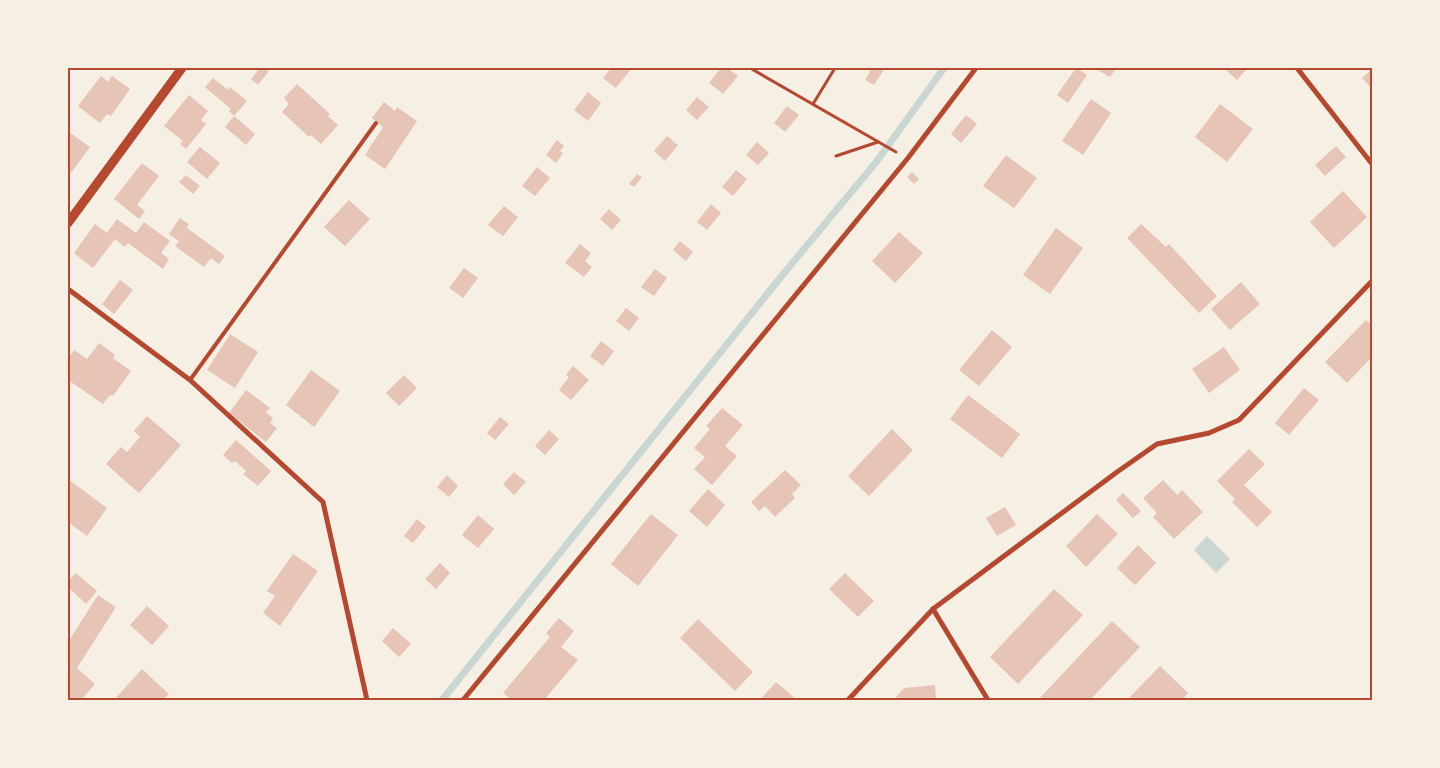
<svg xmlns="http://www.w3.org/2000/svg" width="1440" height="768" font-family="Cabin,sans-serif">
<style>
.water{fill:#c9d6d2}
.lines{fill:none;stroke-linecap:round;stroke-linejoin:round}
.stream{stroke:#c9d6d2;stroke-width:7}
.building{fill:#e6c5b7}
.path{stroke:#b5482f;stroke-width:3}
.service{stroke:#b5482f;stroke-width:4}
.minor{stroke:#b5482f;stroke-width:5}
.tertiary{stroke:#b5482f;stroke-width:9}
.neatline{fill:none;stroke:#b5482f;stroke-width:2}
</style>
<rect width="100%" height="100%" fill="#f6efe4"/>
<!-- water -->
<path class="water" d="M 1207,536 L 1230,559 L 1216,573 L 1194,550 Z"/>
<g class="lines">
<!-- stream -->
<path class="stream" d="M 442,700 L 780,278 L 877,161 L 944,68"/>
</g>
<!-- building -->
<g class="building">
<path d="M 260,68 L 269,71 L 258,85 L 251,79 Z"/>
<path d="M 611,68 L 631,69 L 616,88 L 603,78 Z"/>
<path d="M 721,68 L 727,68 L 738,76 L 723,94 L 709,83 Z"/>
<path d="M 872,68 L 885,68 L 874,85 L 865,80 Z"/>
<path d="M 1076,68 L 1087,75 L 1068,103 L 1057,95 Z"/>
<path d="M 1094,68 L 1116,68 L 1110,77 Z"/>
<path d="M 1224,68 L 1248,68 L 1237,80 Z"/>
<path d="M 1372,69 L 1372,89 L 1362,78 Z"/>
<path d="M 101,76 L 108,82 L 112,76 L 130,89 L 111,116 L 107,114 L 100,123 L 78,106 Z"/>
<path d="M 213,78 L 228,90 L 230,87 L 247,101 L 234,116 L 255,134 L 246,145 L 225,127 L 234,116 L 229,111 L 231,109 L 205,87 Z"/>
<path d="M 297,84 L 330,114 L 328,116 L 338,125 L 321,144 L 311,135 L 309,137 L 282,112 L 289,104 L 284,98 Z"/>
<path d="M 588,92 L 601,103 L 588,121 L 574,110 Z"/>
<path d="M 189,95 L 208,111 L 201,120 L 206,124 L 186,149 L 180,144 L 183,141 L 164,126 Z"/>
<path d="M 697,97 L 709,107 L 697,120 L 686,110 Z"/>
<path d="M 1091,99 L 1111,113 L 1083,155 L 1062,141 Z"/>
<path d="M 384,102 L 395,111 L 397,107 L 417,121 L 385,169 L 365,155 L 383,127 L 372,118 Z"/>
<path d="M 1220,104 L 1253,129 L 1227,162 L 1195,137 Z"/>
<path d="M 787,106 L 799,115 L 785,132 L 774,123 Z"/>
<path d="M 966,115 L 977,124 L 961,143 L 951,134 Z"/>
<path d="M 69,132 L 90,147 L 71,173 L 68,171 Z"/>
<path d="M 667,136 L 678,145 L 665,161 L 654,151 Z"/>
<path d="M 557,140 L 564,146 L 560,151 L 563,153 L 556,163 L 546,155 Z"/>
<path d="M 757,142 L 769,153 L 758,165 L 746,155 Z"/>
<path d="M 1336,146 L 1346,157 L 1325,176 L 1315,165 Z"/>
<path d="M 200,147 L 220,163 L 207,179 L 187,162 Z"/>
<path d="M 1006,155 L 1037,178 L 1014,208 L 983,186 Z"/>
<path d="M 142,163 L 159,176 L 137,205 L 145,211 L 139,219 L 114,199 Z"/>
<path d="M 537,167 L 550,178 L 535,196 L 522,186 Z"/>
<path d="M 736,170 L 747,179 L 733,196 L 722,187 Z"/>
<path d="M 912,172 L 919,179 L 914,184 L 907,177 Z"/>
<path d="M 637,174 L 642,177 L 634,187 L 629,184 Z"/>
<path d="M 186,175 L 200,186 L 193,194 L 179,182 Z"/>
<path d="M 1343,191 L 1367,217 L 1334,248 L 1310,222 Z"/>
<path d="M 349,200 L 370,219 L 345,246 L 324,227 Z"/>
<path d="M 711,204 L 721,213 L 707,230 L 697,222 Z"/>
<path d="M 504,206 L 518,217 L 503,236 L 488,225 Z"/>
<path d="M 609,209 L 621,220 L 612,230 L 600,219 Z"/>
<path d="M 180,218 L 189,224 L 187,228 L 225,256 L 219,264 L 211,258 L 204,267 L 175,246 L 179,241 L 169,234 Z"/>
<path d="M 117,219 L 136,233 L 144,222 L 170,241 L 161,253 L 169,259 L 163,269 L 128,243 L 125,247 L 115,239 L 93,268 L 74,253 L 95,224 L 107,233 Z"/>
<path d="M 1141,224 L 1166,247 L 1169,244 L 1217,296 L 1199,313 L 1127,238 Z"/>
<path d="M 1056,228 L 1083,248 L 1050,294 L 1023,275 Z"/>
<path d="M 899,232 L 923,253 L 895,283 L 872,261 Z"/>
<path d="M 680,241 L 693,252 L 686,261 L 673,250 Z"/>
<path d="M 580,244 L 591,253 L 585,261 L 592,267 L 584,277 L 565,263 Z"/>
<path d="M 464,268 L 478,278 L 463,298 L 449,288 Z"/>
<path d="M 655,269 L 667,278 L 654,296 L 641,287 Z"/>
<path d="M 120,280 L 133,290 L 114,314 L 102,304 Z"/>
<path d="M 1241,282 L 1260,304 L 1230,330 L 1211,309 Z"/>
<path d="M 626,308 L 639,318 L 629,331 L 616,321 Z"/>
<path d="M 1366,320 L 1372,326 L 1372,357 L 1347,383 L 1325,362 Z"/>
<path d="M 992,330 L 1012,347 L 979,386 L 959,370 Z"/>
<path d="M 230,334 L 258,352 L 235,388 L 207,370 Z"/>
<path d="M 601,341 L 614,351 L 603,366 L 590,356 Z"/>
<path d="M 99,343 L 115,355 L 113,358 L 131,371 L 113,396 L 110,395 L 103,404 L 68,380 L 68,359 L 74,350 L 87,359 Z"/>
<path d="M 1224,347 L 1240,370 L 1209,393 L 1192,369 Z"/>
<path d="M 573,366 L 589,380 L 571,400 L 559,390 L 569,377 L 566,375 Z"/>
<path d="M 311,370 L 340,391 L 314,427 L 286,405 Z"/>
<path d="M 404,375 L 417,388 L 399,406 L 386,393 Z"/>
<path d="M 1304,388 L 1319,400 L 1289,435 L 1275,423 Z"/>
<path d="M 246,390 L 270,408 L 266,412 L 273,418 L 270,423 L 277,428 L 266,442 L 229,413 Z"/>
<path d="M 968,395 L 1020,434 L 1002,458 L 950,419 Z"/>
<path d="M 722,408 L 743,425 L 725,446 L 737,456 L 712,485 L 694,469 L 705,457 L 694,448 L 710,429 L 706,426 Z"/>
<path d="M 147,416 L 181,445 L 139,493 L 106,464 L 121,447 L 127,452 L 140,437 L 134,431 Z"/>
<path d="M 500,417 L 509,424 L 495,440 L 487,433 Z"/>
<path d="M 892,429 L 913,450 L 869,496 L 848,476 Z"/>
<path d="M 549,430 L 559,439 L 545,455 L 535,446 Z"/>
<path d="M 236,440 L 271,471 L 258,486 L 243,474 L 246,471 L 235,461 L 232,463 L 223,455 Z"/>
<path d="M 1249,449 L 1265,464 L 1244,485 L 1272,512 L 1257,527 L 1232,502 L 1235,499 L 1217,481 Z"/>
<path d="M 785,470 L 801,485 L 792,494 L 795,498 L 775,517 L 765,506 L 759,511 L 751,502 Z"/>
<path d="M 514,472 L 526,482 L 514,495 L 503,484 Z"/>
<path d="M 447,475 L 458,486 L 449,497 L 437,487 Z"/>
<path d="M 68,479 L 107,508 L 87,536 L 68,522 Z"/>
<path d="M 1163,480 L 1177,495 L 1182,490 L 1203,512 L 1174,539 L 1153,517 L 1157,513 L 1143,498 Z"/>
<path d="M 708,489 L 725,505 L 707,527 L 689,511 Z"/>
<path d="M 1123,493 L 1141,511 L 1133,518 L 1116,500 Z"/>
<path d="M 1005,507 L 1016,525 L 997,536 L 986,518 Z"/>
<path d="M 651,514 L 678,535 L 638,586 L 611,564 Z"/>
<path d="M 1097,514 L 1118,534 L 1086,567 L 1066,546 Z"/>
<path d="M 478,515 L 494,529 L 478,548 L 462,535 Z"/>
<path d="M 417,519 L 426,527 L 413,543 L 404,536 Z"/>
<path d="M 1138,545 L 1156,563 L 1135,585 L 1117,568 Z"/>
<path d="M 293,554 L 318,571 L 280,626 L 263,613 L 275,596 L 267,591 Z"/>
<path d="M 440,563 L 450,573 L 436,589 L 425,579 Z"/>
<path d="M 76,573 L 97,591 L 86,604 L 68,587 L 68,582 Z"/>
<path d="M 845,573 L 874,601 L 858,617 L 829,589 Z"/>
<path d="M 1054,589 L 1083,615 L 1018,684 L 990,657 Z"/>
<path d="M 98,595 L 116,607 L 77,668 L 95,684 L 81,700 L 71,700 L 68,697 L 68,642 Z"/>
<path d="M 147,606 L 169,626 L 152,645 L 130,625 Z"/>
<path d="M 559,618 L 574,631 L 561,647 L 578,660 L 544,700 L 512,700 L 503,693 L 550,637 L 546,633 Z"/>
<path d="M 698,619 L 753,672 L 735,691 L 680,638 Z"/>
<path d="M 1112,621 L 1140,647 L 1090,700 L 1038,700 Z"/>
<path d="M 393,628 L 411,644 L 399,657 L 382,641 Z"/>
<path d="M 1160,666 L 1188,693 L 1182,700 L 1127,700 Z"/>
<path d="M 142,669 L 169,694 L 163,700 L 114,700 Z"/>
<path d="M 776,682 L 797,700 L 760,700 Z"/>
<path d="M 935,685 L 936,700 L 894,700 L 904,688 Z"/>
</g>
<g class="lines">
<!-- path -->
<g class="path">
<path d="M 750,68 L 896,152"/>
<path d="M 813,104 L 835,68"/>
<path d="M 836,156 L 878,142"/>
</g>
<!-- service -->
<path class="service" d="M 190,380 L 376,123"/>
<!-- minor -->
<g class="minor">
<path d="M 1297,68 L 1372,164"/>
<path d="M 68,289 L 190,380 L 323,502 L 367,700"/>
<path d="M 933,609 L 988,700"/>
<path d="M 463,700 L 908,158 L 976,68"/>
<path d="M 848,700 L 933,609 L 1117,472 L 1157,444 L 1209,433 L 1239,420 L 1372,281"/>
</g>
<!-- tertiary -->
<path class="tertiary" d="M 68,223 L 182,68"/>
</g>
<!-- border -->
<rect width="1440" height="768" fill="none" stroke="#f6efe4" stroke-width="138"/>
<rect x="69" y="69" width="1302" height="630" class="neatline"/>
</svg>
